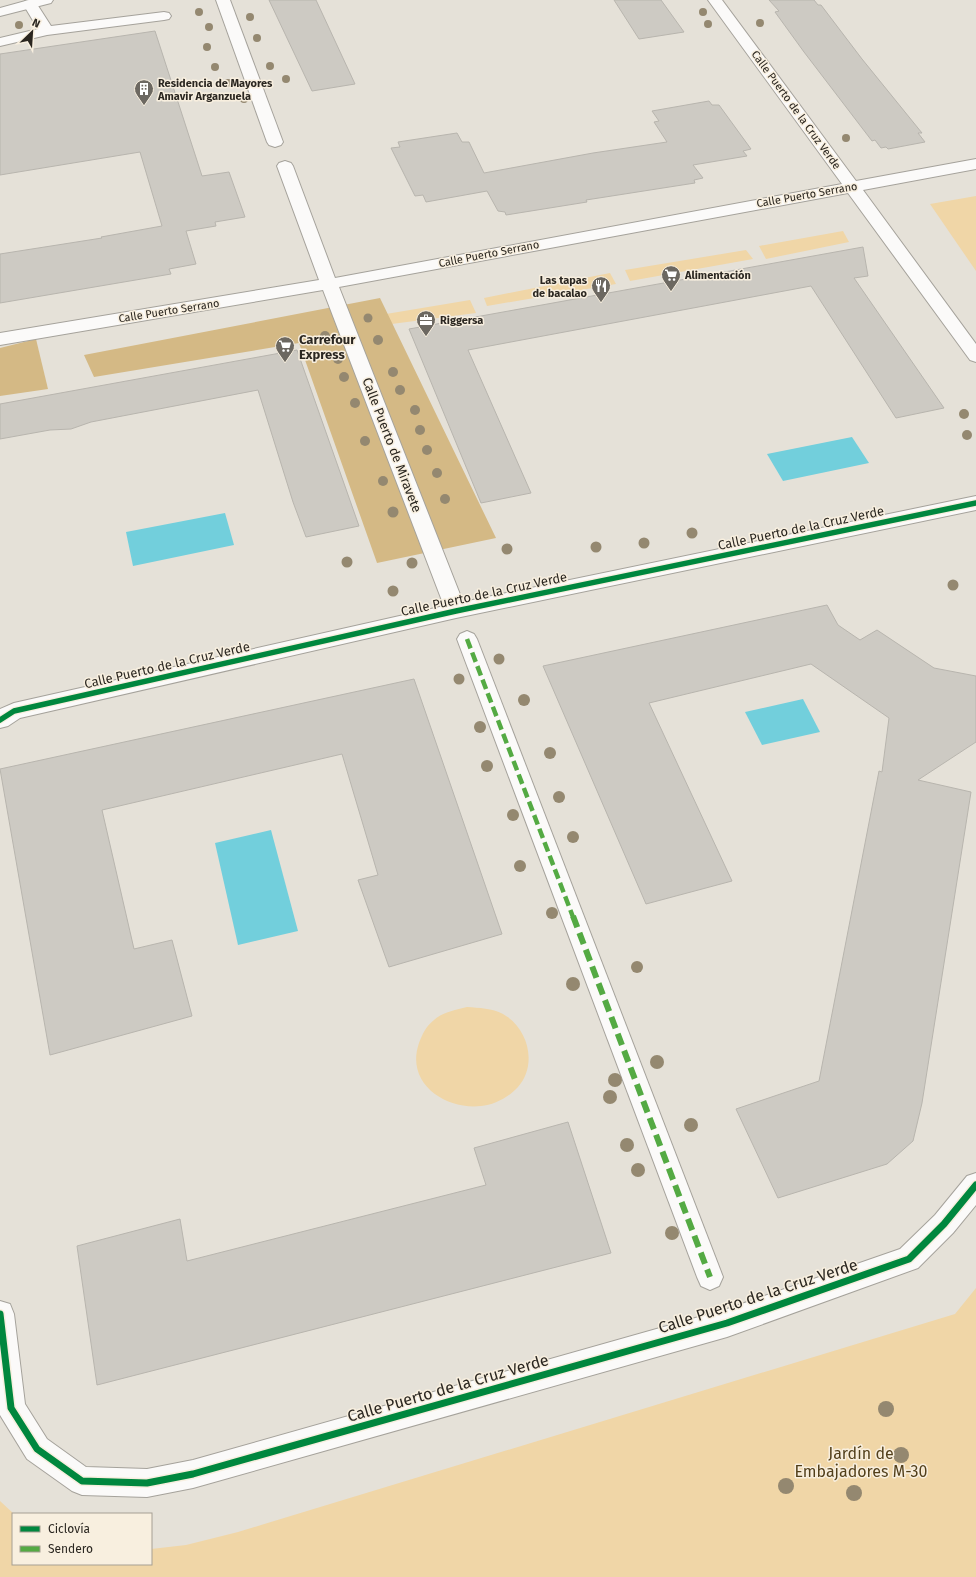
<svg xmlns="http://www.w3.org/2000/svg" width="976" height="1577" font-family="'Fira Sans',sans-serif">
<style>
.green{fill:#f0d6a7}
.forest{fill:#d4b985}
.water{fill:#72cfdc}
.building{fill:#cdcac3;stroke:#b8b5ae}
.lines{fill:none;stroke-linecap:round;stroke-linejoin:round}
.lane-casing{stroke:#a5a29b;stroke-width:2}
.street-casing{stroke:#a5a29b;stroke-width:2}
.lane{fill:#fbfaf9;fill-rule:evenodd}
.street{fill:#fbfaf9;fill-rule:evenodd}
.quiet-far1{stroke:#54aa43;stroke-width:4.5;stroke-dasharray:10 4.5;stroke-linecap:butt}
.quiet{stroke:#54aa43;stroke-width:6;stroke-dasharray:12 6;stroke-linecap:butt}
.cycleway-far1-casing{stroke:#f8efdf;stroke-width:8}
.cycleway-casing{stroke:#f8efdf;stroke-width:10}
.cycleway-far1{stroke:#00873e;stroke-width:5.5}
.cycleway{stroke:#00873e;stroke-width:7}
.tree{fill:#948870}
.labels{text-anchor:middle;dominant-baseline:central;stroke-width:3;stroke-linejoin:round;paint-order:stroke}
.far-poi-label{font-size:11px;font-weight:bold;fill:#2b2721;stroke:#f8efdf;text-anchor:start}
.far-street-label{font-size:11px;fill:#2b2721;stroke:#f8efdf}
.poi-label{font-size:13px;font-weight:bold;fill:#2b2721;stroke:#f8efdf;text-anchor:start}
.street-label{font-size:13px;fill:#2b2721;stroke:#f8efdf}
.near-street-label{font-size:16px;fill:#2b2721;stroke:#f8efdf}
.near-park-label{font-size:16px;fill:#523f1a;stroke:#f8efdf}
</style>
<rect width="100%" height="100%" fill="#e5e1d8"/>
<!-- green -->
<g class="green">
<path d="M 976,196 L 976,271 L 930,204 Z"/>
<path d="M 843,231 L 849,242 L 766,259 L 759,246 Z"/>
<path d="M 746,250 L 753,259 L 630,281 L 625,270 Z"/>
<path d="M 610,273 L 616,284 L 487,306 L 484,298 Z"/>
<path d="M 470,300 L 476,313 L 384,325 L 380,315 Z"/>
<path d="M 467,1007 C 479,1008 492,1008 503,1014 C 528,1028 538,1064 518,1087 C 509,1097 494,1105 481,1106 C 445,1110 405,1083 419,1043 C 422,1035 426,1026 434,1020 C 443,1012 455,1010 467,1007 Z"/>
<path d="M 976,1288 L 976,1577 L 0,1577 L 0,1501 L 14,1514 L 13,1564 L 151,1564 L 151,1549 L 186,1545 L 238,1532 L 955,1314 Z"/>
</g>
<!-- forest -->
<g class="forest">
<path d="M 380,298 L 496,538 L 377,563 L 299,343 L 94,377 L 84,355 Z"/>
<path d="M 36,339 L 48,389 L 0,396 L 0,348 Z"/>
</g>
<!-- water -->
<g class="water">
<path d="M 852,437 L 869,463 L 783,481 L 767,454 Z"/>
<path d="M 225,513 L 234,545 L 133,566 L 126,532 Z"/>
<path d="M 803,699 L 820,732 L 762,745 L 745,712 Z"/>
<path d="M 271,830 L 298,931 L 238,945 L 215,843 Z"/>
</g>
<!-- building -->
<g class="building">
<path d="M 269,0 L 316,0 L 355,84 L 312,91 Z"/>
<path d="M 614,0 L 661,0 L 684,32 L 639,39 Z"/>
<path d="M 769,0 L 814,0 L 818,5 L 821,5 L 862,59 L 922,133 L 918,133 L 925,142 L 888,149 L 886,147 L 881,148 L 875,140 L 872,141 L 804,52 L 775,12 L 779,11 Z"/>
<path d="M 155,31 L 202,176 L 229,172 L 245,217 L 215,222 L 216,226 L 186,231 L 196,264 L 169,269 L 171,274 L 0,303 L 0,254 L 102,238 L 101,237 L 162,226 L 140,152 L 0,175 L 0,54 Z"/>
<path d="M 709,101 L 712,105 L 719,105 L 751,149 L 743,151 L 747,156 L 693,165 L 703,178 L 694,180 L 695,183 L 586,200 L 587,202 L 506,215 L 505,212 L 498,211 L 487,191 L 426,202 L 423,195 L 415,196 L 391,148 L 400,147 L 398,142 L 457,133 L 462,142 L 469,142 L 484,173 L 593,153 L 667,142 L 654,122 L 659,121 L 652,111 Z"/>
<path d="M 863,247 L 868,276 L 854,278 L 944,408 L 896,418 L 811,286 L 468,350 L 531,493 L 481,503 L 409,329 Z"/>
<path d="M 297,350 L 359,526 L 306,537 L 293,502 L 258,390 L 91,422 L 71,429 L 50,430 L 0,439 L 0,404 Z"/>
<path d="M 827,605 L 838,625 L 860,640 L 877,630 L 934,668 L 976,676 L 976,742 L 918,780 L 971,792 L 922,1103 L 913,1141 L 887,1164 L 778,1198 L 736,1109 L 819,1081 L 879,771 L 882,772 L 889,718 L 811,664 L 649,703 L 732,881 L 646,904 L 543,666 Z"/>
<path d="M 414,679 L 502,934 L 389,967 L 358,880 L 378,875 L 342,754 L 102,810 L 134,949 L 172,940 L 192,1016 L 50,1055 L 0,769 Z"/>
<path d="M 568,1122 L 611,1253 L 97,1385 L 77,1246 L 180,1219 L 187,1261 L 486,1185 L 474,1148 Z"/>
</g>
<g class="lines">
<!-- lane casing -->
<g class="lane-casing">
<path id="lane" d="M 31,0 L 35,1 L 51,26 L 164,12 L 169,13 L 171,16 L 169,19 L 164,20 L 47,35 L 0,46 L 0,38 L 38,29 L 23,4 L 25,1 Z"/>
</g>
<!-- street casing -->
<g class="street-casing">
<g id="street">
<path d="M 29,0 L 53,0 L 51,3 L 0,16 L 0,8 Z"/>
<path d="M 216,0 L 230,0 L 283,142 L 281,145 L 275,147 L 269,145 L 267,142 Z"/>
<path d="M 708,0 L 722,0 L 856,181 L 976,159 L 976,169 L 863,190 L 976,344 L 976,362 L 970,360 L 848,193 L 339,287 L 463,602 L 976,496 L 976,510 L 456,618 L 20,718 L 8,726 L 0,728 L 0,709 L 14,703 L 444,606 L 323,290 L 0,345 L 0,333 L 319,280 L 277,166 L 279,163 L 285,161 L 291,163 L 293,166 L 335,278 L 842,184 Z"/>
<path d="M 467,631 L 474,634 L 477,639 L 723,1277 L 719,1286 L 710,1290 L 701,1286 L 697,1277 L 457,639 L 460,634 Z"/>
<path d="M 976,1173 L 976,1205 L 953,1233 L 918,1268 L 727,1337 L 193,1488 L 147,1497 L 82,1495 L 72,1491 L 27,1459 L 0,1415 L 0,1301 L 10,1304 L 14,1314 L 25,1404 L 47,1439 L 86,1467 L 147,1469 L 193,1460 L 727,1309 L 900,1249 L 935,1215 L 967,1176 Z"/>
</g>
</g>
<!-- lane -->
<use href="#lane" class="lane"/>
<!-- street -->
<use href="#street" class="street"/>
<!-- quiet-far1 -->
<path class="quiet-far1" d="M 467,639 L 573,917"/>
<!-- quiet -->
<path class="quiet" d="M 573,916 L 710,1277"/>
<!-- cycleway-far1 casing -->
<g class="cycleway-far1-casing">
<path id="cycleway-far1" d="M 0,720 L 14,711 L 456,611 L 976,503"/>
</g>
<!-- cycleway casing -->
<g class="cycleway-casing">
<path id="cycleway" d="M 0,1314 L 11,1408 L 37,1449 L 82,1481 L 147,1483 L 193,1474 L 727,1323 L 909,1259 L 944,1224 L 976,1185"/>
</g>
<!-- cycleway-far1 -->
<use href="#cycleway-far1" class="cycleway-far1"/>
<!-- cycleway -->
<use href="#cycleway" class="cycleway"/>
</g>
<!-- trees -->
<g class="tree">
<circle cx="199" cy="12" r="4"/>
<circle cx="703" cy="12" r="4"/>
<circle cx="250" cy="17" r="4"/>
<circle cx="760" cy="23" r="4"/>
<circle cx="708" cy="24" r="4"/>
<circle cx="19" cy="25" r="4"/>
<circle cx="209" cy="27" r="4"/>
<circle cx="257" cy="38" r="4"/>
<circle cx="207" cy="47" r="4"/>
<circle cx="270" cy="66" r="4"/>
<circle cx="215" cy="67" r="4"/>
<circle cx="286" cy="79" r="4"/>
<circle cx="228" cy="83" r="4"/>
<circle cx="244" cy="99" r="4"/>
<circle cx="846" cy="138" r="4"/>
<circle cx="368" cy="318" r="4.5"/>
<circle cx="325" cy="336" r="5"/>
<circle cx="378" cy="340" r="5"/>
<circle cx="338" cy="359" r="5"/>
<circle cx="393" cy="372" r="5"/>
<circle cx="344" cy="377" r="5"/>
<circle cx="400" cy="390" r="5"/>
<circle cx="355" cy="403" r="5"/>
<circle cx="415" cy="410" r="5"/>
<circle cx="964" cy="414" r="5"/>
<circle cx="420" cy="430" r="5"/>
<circle cx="967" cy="435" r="5"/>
<circle cx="365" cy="441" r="5"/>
<circle cx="427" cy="450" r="5"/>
<circle cx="437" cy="473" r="5"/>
<circle cx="383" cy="481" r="5"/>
<circle cx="445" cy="499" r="5"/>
<circle cx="393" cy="512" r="5.5"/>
<circle cx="692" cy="533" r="5.5"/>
<circle cx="644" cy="543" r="5.5"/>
<circle cx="596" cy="547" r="5.5"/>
<circle cx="507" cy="549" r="5.5"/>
<circle cx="347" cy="562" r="5.5"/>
<circle cx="412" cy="563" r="5.5"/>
<circle cx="953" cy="585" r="5.5"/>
<circle cx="393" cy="591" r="5.5"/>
<circle cx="499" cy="659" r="5.5"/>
<circle cx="459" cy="679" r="5.5"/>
<circle cx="524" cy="700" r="6"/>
<circle cx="480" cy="727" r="6"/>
<circle cx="550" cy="753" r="6"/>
<circle cx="487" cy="766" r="6"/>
<circle cx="559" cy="797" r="6"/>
<circle cx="513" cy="815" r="6"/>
<circle cx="573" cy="837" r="6"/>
<circle cx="520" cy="866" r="6"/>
<circle cx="552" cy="913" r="6"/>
<circle cx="637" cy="967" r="6"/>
<circle cx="573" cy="984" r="7"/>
<circle cx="657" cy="1062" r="7"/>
<circle cx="615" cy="1080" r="7"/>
<circle cx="610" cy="1097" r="7"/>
<circle cx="691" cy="1125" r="7"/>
<circle cx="627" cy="1145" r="7"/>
<circle cx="638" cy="1170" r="7"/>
<circle cx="672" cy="1233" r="7"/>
<circle cx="886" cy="1409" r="8"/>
<circle cx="901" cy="1455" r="8"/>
<circle cx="786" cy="1486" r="8"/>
<circle cx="854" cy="1493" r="8"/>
</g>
<!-- icons -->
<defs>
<g id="building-pin" transform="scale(1)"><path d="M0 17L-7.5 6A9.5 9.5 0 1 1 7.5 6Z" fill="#6c6861" stroke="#f8efdf"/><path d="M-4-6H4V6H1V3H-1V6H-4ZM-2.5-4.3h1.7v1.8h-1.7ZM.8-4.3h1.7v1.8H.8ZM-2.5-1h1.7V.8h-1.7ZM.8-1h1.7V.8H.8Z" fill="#fff"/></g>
<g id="supermarket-pin" transform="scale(1)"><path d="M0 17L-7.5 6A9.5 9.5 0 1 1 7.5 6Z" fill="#6c6861" stroke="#f8efdf"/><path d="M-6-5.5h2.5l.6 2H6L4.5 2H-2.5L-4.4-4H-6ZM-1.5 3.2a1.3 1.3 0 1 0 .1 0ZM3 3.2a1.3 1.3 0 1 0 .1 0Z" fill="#fff"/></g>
<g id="restaurant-pin" transform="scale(1)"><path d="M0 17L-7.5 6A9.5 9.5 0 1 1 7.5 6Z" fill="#6c6861" stroke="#f8efdf"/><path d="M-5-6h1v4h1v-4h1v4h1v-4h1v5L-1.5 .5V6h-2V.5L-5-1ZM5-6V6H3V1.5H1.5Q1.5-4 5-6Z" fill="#fff"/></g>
<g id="office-pin" transform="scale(1)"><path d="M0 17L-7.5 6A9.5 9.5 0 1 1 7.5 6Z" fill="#6c6861" stroke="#f8efdf"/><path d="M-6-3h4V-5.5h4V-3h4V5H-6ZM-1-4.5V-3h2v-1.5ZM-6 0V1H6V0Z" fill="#fff"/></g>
</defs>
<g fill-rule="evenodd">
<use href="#building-pin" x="144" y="89"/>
<use href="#supermarket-pin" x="671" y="275"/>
<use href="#restaurant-pin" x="601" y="286"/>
<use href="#office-pin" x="426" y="320"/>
<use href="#supermarket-pin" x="285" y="346"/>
</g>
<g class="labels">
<!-- far-poi labels -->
<g class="far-poi-label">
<text x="158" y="83">Residencia de Mayores<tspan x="158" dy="13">Amavir Arganzuela</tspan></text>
<text x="685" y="275">Alimentación</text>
<text x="587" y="280" text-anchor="end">Las tapas<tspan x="587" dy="13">de bacalao</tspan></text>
<text x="440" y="320">Riggersa</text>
</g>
<!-- far-street labels -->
<g class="far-street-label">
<text transform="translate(796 110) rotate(54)">Calle Puerto de la Cruz Verde</text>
<text transform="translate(807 195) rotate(-10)">Calle Puerto Serrano</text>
<text transform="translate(489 254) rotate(-11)">Calle Puerto Serrano</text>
<text transform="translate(169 311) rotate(-9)">Calle Puerto Serrano</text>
</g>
<!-- poi labels -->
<g class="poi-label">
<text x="299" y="339">Carrefour<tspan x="299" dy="15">Express</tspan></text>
</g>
<!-- street labels -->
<g class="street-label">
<text transform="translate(392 445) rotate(69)">Calle Puerto de Miravete</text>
<text transform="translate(801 528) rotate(-12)">Calle Puerto de la Cruz Verde</text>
<text transform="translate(484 594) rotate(-12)">Calle Puerto de la Cruz Verde</text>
<text transform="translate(167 665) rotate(-13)">Calle Puerto de la Cruz Verde</text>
</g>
<!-- near-street labels -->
<g class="near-street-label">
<text transform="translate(758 1296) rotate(-18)">Calle Puerto de la Cruz Verde</text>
<text transform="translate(448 1388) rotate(-16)">Calle Puerto de la Cruz Verde</text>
</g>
<!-- near-park labels -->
<g class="near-park-label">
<text x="861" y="1453">Jardín de<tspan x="861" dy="18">Embajadores M-30</tspan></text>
</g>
</g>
<!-- legend -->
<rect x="12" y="1513" width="140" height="52" fill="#f8efdf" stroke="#a69f93"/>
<rect x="20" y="1526" width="20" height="6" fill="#00873e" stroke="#a69f93"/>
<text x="48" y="1533" font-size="12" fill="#2b2721">Ciclovía</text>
<rect x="20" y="1546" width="20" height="6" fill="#54aa43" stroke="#a69f93"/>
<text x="48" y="1553" font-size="12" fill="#2b2721">Sendero</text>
<!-- north arrow -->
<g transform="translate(32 32) rotate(25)" stroke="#f8efdf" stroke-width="3" paint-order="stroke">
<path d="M0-3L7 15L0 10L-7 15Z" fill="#2b2721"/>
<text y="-6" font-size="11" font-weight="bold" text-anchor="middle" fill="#2b2721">N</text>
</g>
</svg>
